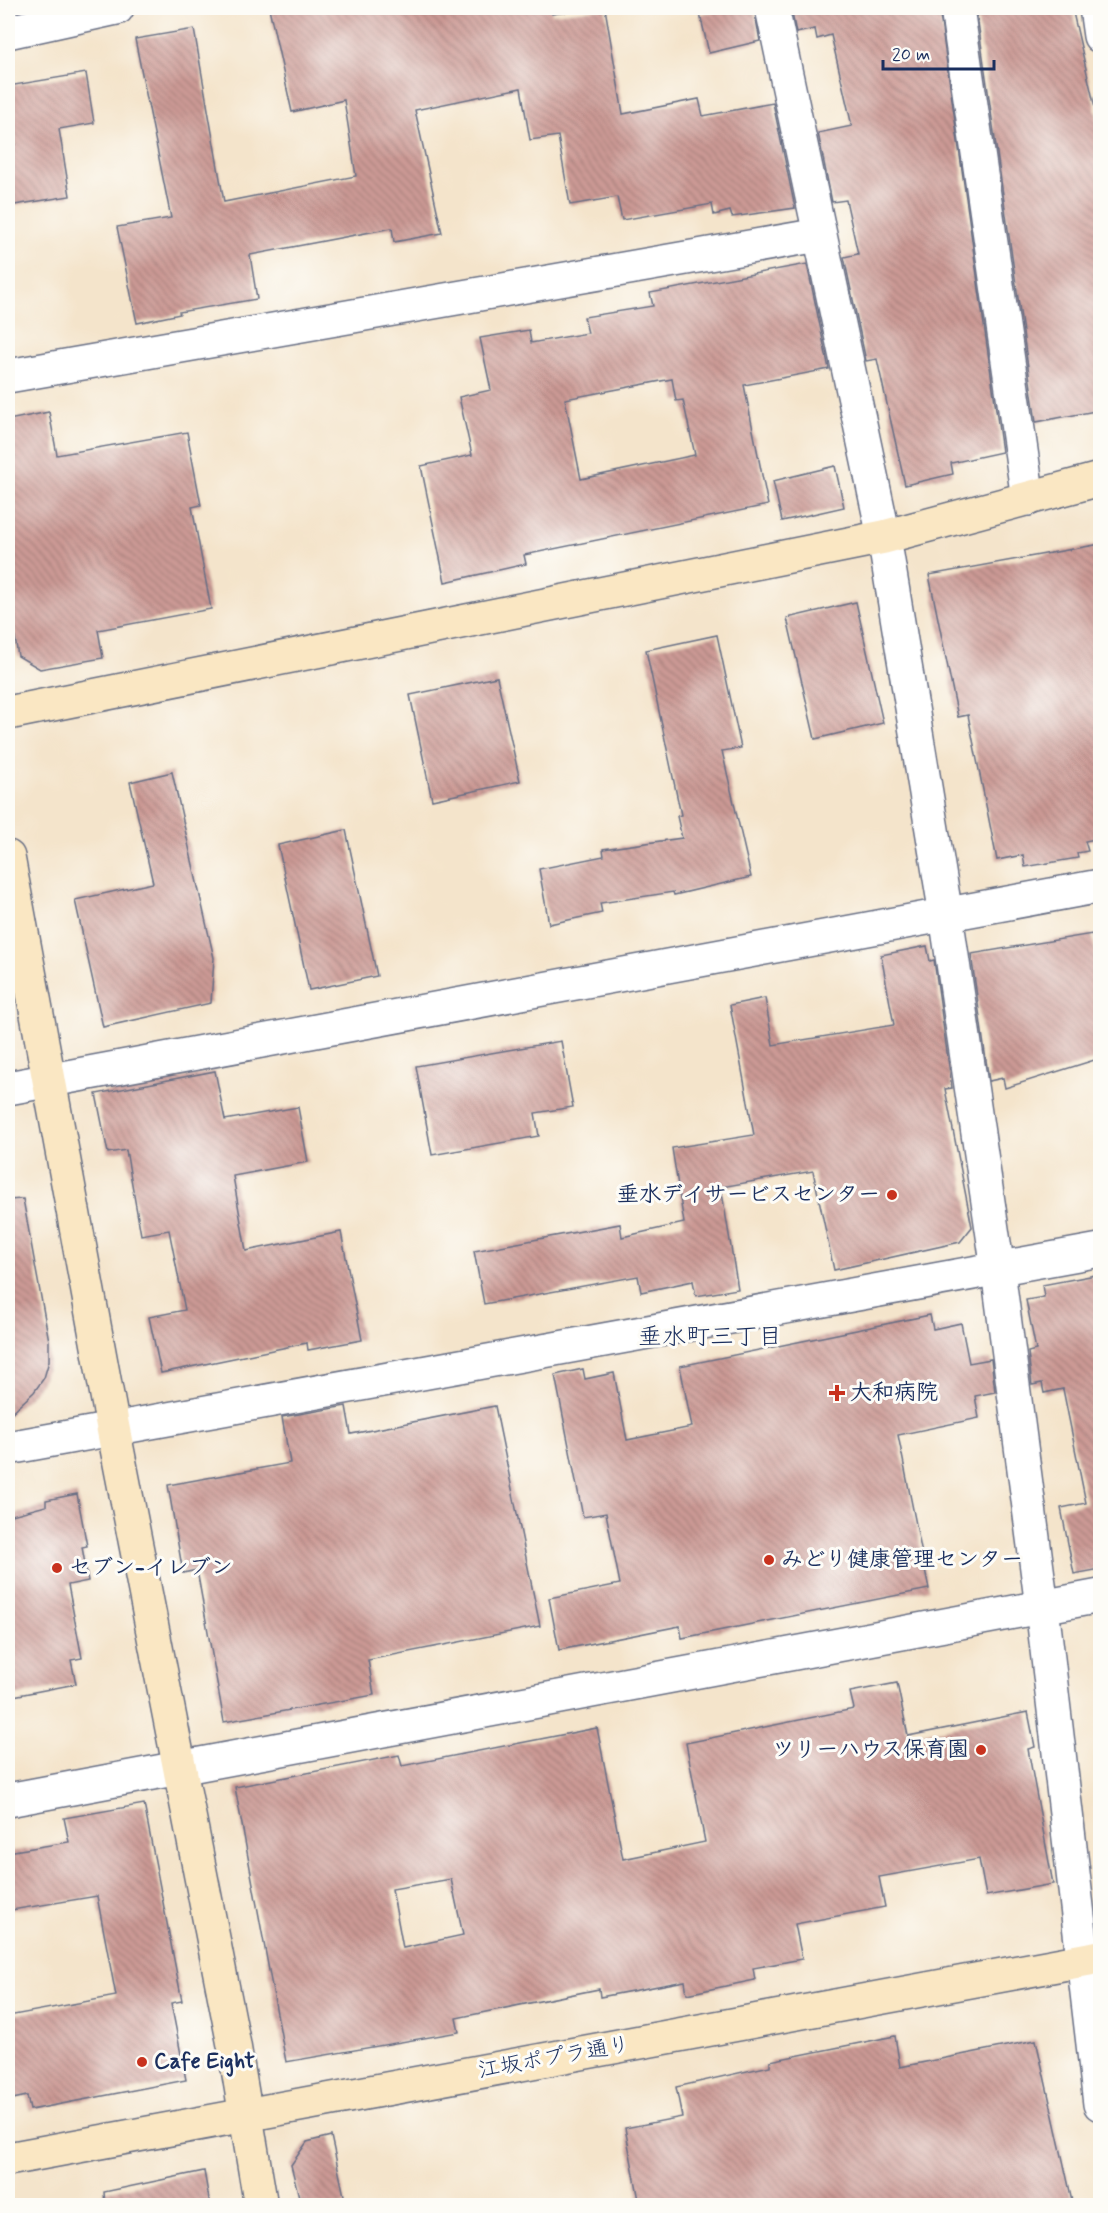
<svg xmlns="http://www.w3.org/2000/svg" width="1108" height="2213" font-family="Mynerve,'Klee One',sans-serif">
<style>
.building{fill:url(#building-back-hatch);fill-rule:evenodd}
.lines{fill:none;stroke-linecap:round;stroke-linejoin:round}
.street-casing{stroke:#676e84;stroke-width:36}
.secondary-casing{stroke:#676e84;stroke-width:36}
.street{stroke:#fff;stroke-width:33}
.secondary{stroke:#fae7c3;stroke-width:33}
.poi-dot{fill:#c8321e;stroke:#fdfcf7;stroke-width:2}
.labels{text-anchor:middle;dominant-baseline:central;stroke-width:6;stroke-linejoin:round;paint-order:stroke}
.poi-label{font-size:22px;font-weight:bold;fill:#1b2f5e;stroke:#fdfcf7;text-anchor:start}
.street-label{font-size:22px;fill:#1b2f5e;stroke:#fdfcf7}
.neighbourhood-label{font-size:24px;fill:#1b2f5e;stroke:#fdfcf7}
</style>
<defs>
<pattern id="building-back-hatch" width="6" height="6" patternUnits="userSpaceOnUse" patternTransform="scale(1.5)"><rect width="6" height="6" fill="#cc9a94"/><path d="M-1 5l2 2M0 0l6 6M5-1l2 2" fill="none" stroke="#a57e7c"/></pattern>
</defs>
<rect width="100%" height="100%" fill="#fdfcf7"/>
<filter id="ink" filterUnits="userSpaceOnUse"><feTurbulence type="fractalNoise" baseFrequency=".0167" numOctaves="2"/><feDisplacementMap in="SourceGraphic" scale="12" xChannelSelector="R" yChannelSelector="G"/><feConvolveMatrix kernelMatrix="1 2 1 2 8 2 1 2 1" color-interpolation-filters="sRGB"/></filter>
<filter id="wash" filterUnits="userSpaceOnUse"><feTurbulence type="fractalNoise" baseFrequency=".008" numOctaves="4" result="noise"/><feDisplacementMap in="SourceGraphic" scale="24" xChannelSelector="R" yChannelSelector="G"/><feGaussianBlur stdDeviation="1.35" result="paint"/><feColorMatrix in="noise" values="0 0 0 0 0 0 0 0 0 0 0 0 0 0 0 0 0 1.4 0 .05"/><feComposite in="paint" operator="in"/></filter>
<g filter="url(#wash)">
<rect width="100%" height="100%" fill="#f4e4cb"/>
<g id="blocks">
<!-- building -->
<g class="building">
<path d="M 269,8 L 551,8 L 552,14 L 605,8 L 623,114 L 699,99 L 703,116 L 773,103 L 795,208 L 732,217 L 730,211 L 714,215 L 712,204 L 622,220 L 617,197 L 570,205 L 558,136 L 530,140 L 521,88 L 415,110 L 442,233 L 394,242 L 392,228 L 250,255 L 257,299 L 179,312 L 180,314 L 137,323 L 117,227 L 171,218 L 135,39 L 194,29 L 224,202 L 356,176 L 344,100 L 292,112 Z"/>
<path d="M 729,8 L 754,8 L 760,41 L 709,53 L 700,14 Z"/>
<path d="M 791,8 L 939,8 L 1002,452 L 951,463 L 953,474 L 905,485 L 877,359 L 866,361 L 844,257 L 858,254 L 846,200 L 832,202 L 818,133 L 852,126 L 831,35 L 817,39 L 815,29 L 796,33 Z"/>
<path d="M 1010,8 L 1072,8 L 1101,134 L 1101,410 L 1036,422 L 977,15 Z"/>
<path d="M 86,73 L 94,123 L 59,129 L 70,196 L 8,206 L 8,145 L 15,144 L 8,86 Z"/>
<path d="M 807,264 L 829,369 L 744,385 L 768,505 L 524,555 L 526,564 L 445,582 L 421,466 L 472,455 L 459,397 L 491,390 L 480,338 L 529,330 L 531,343 L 588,333 L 584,317 L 653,306 L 650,293 ZM 672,379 L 676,401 L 683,400 L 695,455 L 581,479 L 565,399 Z"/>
<path d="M 49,412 L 57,455 L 187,432 L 201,505 L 192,507 L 211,609 L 98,630 L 103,658 L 40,669 L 18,656 L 8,593 L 8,420 Z"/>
<path d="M 835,466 L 844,507 L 782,521 L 773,481 Z"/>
<path d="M 1101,544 L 1101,838 L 1085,841 L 1088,851 L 1077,853 L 1078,858 L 1025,867 L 1023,855 L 997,860 L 968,715 L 958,717 L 929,575 Z"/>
<path d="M 856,602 L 883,723 L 815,739 L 787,618 Z"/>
<path d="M 717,635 L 741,748 L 722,751 L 751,877 L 674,895 L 673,892 L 600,903 L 602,913 L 549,924 L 539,869 L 604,856 L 603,849 L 682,838 L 677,816 L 681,815 L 646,650 Z"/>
<path d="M 497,677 L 520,781 L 432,800 L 410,695 Z"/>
<path d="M 172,772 L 214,958 L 211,1003 L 103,1027 L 75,900 L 153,883 L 130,782 Z"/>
<path d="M 346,830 L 377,976 L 309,990 L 278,845 Z"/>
<path d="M 1092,934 L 1101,979 L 1101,1058 L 1005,1088 L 1003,1078 L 989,1081 L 971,954 Z"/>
<path d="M 927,946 L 930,961 L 934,960 L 952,1088 L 945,1089 L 972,1227 L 960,1242 L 834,1270 L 813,1171 L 721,1187 L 738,1289 L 696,1296 L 693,1281 L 641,1292 L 638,1276 L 484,1304 L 474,1251 L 620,1224 L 622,1237 L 684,1223 L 672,1148 L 754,1135 L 730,1005 L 765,998 L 773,1045 L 894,1025 L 881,955 Z"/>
<path d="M 561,1041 L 573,1107 L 535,1113 L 539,1136 L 432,1155 L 416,1066 Z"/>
<path d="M 215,1071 L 225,1120 L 298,1107 L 308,1162 L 233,1176 L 246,1251 L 341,1232 L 362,1340 L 308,1350 L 307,1343 L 161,1373 L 149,1317 L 185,1310 L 169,1230 L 141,1235 L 126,1150 L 108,1153 L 96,1094 Z"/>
<path d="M 23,1199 L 49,1341 L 49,1361 L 44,1378 L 34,1392 L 8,1416 L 8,1200 Z"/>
<path d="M 1101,1274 L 1101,1569 L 1074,1574 L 1061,1508 L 1086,1503 L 1063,1389 L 1044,1393 L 1042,1383 L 1032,1385 L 1028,1352 L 1036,1350 L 1026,1300 L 1044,1297 L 1042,1285 Z"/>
<path d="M 930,1315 L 933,1329 L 961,1323 L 969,1363 L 991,1359 L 995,1392 L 975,1396 L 979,1418 L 898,1435 L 929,1589 L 682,1638 L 680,1626 L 559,1650 L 549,1598 L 620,1584 L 606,1513 L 583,1517 L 555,1375 L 583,1369 L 585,1379 L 614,1373 L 627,1440 L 692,1427 L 680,1366 Z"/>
<path d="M 346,1406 L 351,1434 L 495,1406 L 540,1626 L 368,1660 L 374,1695 L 224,1722 L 197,1570 L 183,1573 L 168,1485 L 290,1463 L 282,1417 Z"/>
<path d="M 77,1494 L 87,1546 L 82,1547 L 88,1581 L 68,1585 L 82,1658 L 71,1660 L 76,1684 L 8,1697 L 8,1516 L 46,1506 L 46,1500 Z"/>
<path d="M 897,1683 L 908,1736 L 1028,1712 L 1035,1747 L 1028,1749 L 1053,1884 L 986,1896 L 979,1859 L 879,1877 L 885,1907 L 795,1924 L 802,1959 L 753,1968 L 755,1980 L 687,1994 L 685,1981 L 600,1997 L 599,1989 L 456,2018 L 459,2032 L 286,2062 L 235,1787 L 399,1755 L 402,1766 L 597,1728 L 623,1859 L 705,1842 L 686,1743 L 854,1709 L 850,1692 ZM 451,1879 L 463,1935 L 403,1948 L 392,1889 Z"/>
<path d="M 144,1804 L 182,2001 L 171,2003 L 186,2080 L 30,2110 L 27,2096 L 8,2100 L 8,2016 L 116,1996 L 97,1896 L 12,1910 L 8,1881 L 8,1852 L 69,1842 L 64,1818 Z"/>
<path d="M 895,2036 L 900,2067 L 1036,2040 L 1073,2205 L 640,2205 L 625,2128 L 682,2117 L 676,2087 L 770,2066 L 770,2061 Z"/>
<path d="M 331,2136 L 346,2205 L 301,2205 L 291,2165 L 307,2142 Z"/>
<path d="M 204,2171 L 210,2205 L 105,2205 L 104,2192 Z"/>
</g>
</g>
</g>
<g filter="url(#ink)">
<use href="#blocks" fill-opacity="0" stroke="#676e84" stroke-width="1.5"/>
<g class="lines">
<!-- street casing -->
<g class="street-casing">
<g id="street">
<path d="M 772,8 L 884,537 L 946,915 L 998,1270 L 1042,1607 L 1100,2104"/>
<path d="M 957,8 L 1028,499"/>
<path d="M 1096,8 L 1100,36"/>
<path d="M 8,32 L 117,8"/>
<path d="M 8,376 L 819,235"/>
<path d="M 8,1088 L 1100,886"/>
<path d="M 8,1448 L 1100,1250"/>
<path d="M 8,1800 L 1100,1596"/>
</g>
</g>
<!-- secondary casing -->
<g class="secondary-casing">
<g id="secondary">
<path d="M 8,713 L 884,537 L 1100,479"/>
<path d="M 8,857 L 113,1428 L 234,2045 L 261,2206"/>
<path d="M 8,2159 L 1100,1957"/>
</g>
</g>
<!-- street -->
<use href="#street" class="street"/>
<!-- secondary -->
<use href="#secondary" class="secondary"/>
</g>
</g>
<!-- markers -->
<g class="poi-dot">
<circle cx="892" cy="1195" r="6"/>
<path d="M834 1384h6v6h6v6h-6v6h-6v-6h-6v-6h6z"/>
<circle cx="769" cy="1560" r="6"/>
<circle cx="57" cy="1568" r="6"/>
<circle cx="981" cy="1750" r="6"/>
<circle cx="142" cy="2062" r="6"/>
</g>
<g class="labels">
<!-- poi labels -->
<g class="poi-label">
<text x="880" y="1195" text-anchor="end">垂水デイサービスセンター</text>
<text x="850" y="1393">大和病院</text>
<text x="781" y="1560">みどり健康管理センター</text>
<text x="69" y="1568">セブン-イレブン</text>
<text x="969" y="1750" text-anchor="end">ツリーハウス保育園</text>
<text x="154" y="2062">Cafe Eight</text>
</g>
<!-- street labels -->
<g class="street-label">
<text transform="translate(554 2058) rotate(-10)">江坂ポプラ通り</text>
</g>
<!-- neighbourhood labels -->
<g class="neighbourhood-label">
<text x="710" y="1337">垂水町三丁目</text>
</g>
</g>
<!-- margin -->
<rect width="1108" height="2213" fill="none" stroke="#fdfcf7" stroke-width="30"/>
<!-- scale -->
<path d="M883 60v9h111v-9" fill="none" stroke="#1b2f5e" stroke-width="3"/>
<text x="892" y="60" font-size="18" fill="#1b2f5e" stroke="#fdfcf7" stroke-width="4.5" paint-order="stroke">20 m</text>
</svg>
